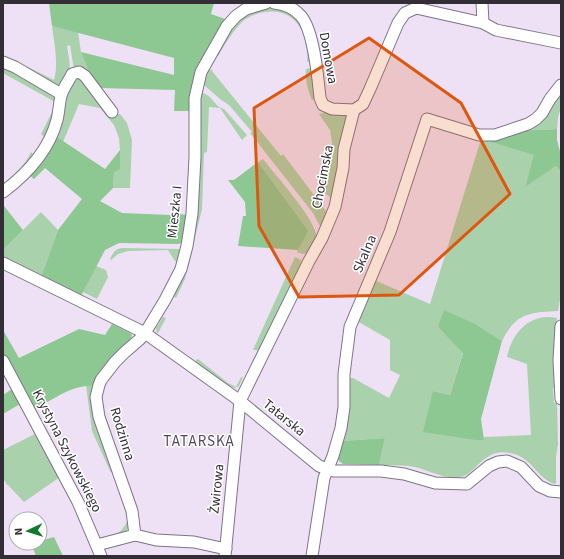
<svg xmlns="http://www.w3.org/2000/svg" width="564" height="559" font-family="'Source Sans 3',sans-serif">
<style>
.green{fill:#a9d1ab}
.forest{fill:#8dc792}
.lines{fill:none;stroke-linecap:round;stroke-linejoin:round}
.minor-casing{stroke:#7f7487;stroke-width:13}
.minor{stroke:#fff;stroke-width:11}
.marked{fill:#df570e;fill-opacity:0.2;stroke:#df570e;stroke-width:3;stroke-linejoin:round}
.labels{text-anchor:middle;dominant-baseline:central;stroke-width:3;stroke-linejoin:round;paint-order:stroke}
.street-label{font-size:14px;fill:#332e36;stroke:#fff}
.neighbourhood-label{font-size:15px;letter-spacing:1px;fill:#544a5b;stroke:#fff}
</style>
<rect width="100%" height="100%" fill="#eee1f6"/>
<!-- green -->
<g class="green">
<path d="M 269,5 L 287,9 L 305,27 L 311,61 L 307,62 C 310,36 296,7 265,12 C 258,13 249,16 243,21 C 233,31 225,44 218,56 L 213,54 L 224,37 L 250,9 Z"/>
<path d="M 52,26 L 78,32 L 81,52 L 90,75 L 74,70 L 70,45 L 67,46 C 70,67 73,68 61,87 L 40,79 L 26,66 L 54,80 C 59,64 54,43 52,26 Z"/>
<path d="M 3,65 L 56,95 L 58,104 L 45,138 L 41,134 L 53,110 L 55,102 L 3,73 Z"/>
<path d="M 312,68 L 318,97 L 312,100 C 308,91 305,79 306,69 Z"/>
<path d="M 205,69 L 213,70 L 212,71 L 281,156 L 283,154 L 329,215 L 323,227 L 320,226 L 313,213 L 250,133 L 252,132 L 229,105 L 220,99 L 204,85 L 203,80 Z"/>
<path d="M 77,75 L 111,115 L 120,114 L 127,123 L 132,140 L 130,188 L 113,188 L 114,172 L 120,150 L 119,138 L 114,125 L 100,108 L 79,104 L 63,142 L 54,135 L 66,92 Z"/>
<path d="M 561,89 L 561,108 L 558,117 L 557,129 L 516,131 Z"/>
<path d="M 200,93 C 212,93 214,107 224,109 L 247,135 L 242,140 L 220,108 L 209,107 L 207,152 L 204,153 L 202,209 L 185,279 L 176,298 L 173,296 L 182,276 Z"/>
<path d="M 332,111 L 348,114 L 332,199 L 321,189 L 333,148 L 330,130 L 319,114 Z"/>
<path d="M 481,139 L 535,155 L 525,186 L 556,166 L 561,172 L 561,293 L 558,311 C 529,312 515,314 502,341 L 477,325 L 438,327 L 463,352 L 450,395 L 433,391 L 484,440 L 484,437 L 531,435 L 527,364 L 507,357 C 512,333 530,312 557,318 L 554,346 L 556,388 L 553,388 L 554,403 L 557,403 L 558,444 L 556,457 L 556,483 L 554,484 C 534,475 532,457 510,453 C 483,447 476,475 460,477 C 443,480 426,468 409,466 C 399,465 389,465 379,465 L 385,438 L 342,441 L 348,378 L 353,378 L 389,398 L 400,375 L 390,370 L 390,340 L 357,321 L 374,280 L 430,304 Z"/>
<path d="M 31,152 L 33,154 L 30,162 L 3,187 L 3,184 C 14,175 25,165 31,152 Z"/>
<path d="M 263,159 C 276,176 315,218 317,238 L 310,252 L 303,254 L 297,252 L 307,231 L 258,162 Z"/>
<path d="M 41,212 L 58,230 L 41,277 L 3,257 L 3,250 Z"/>
<path d="M 122,248 L 179,249 L 180,251 L 177,267 L 164,292 L 177,262 L 175,261 L 168,250 L 128,251 L 118,254 L 111,260 L 110,259 C 113,253 115,249 122,248 Z"/>
<path d="M 295,257 L 301,260 L 301,263 L 261,350 L 253,350 Z"/>
<path d="M 96,266 L 106,270 L 108,277 L 97,299 L 83,292 Z"/>
<path d="M 163,317 L 166,318 L 158,333 L 157,333 L 156,328 Z"/>
<path d="M 198,359 L 228,383 L 236,387 L 241,377 L 243,377 L 239,386 L 235,388 L 225,384 L 196,363 L 195,361 Z"/>
<path d="M 86,385 L 95,386 C 91,419 101,440 111,470 L 111,473 L 92,431 Z"/>
<path d="M 37,433 L 60,477 L 24,502 L 8,485 L 7,485 L 3,478 L 3,450 Z"/>
<path d="M 71,477 L 101,540 C 116,537 125,530 129,516 C 132,537 116,537 100,541 L 70,479 Z"/>
</g>
<!-- forest -->
<g class="forest">
<path d="M 49,3 L 214,3 L 211,14 L 225,19 L 198,65 L 193,88 L 193,111 L 174,111 L 175,90 L 100,88 L 90,75 L 81,52 L 174,75 L 174,58 L 52,26 Z"/>
<path d="M 557,129 L 557,140 L 561,155 L 561,172 L 556,166 L 525,187 L 534,155 L 481,139 L 516,131 Z"/>
<path d="M 54,135 L 105,169 L 120,150 L 120,169 L 114,172 L 113,188 L 100,201 L 122,213 L 171,215 L 172,213 L 187,215 L 183,242 L 179,244 L 119,243 L 105,250 L 81,296 L 41,277 L 58,230 L 82,199 L 45,168 L 34,179 L 29,175 Z"/>
<path d="M 258,162 L 308,231 L 298,250 L 238,246 L 243,216 L 246,216 L 245,202 L 228,180 L 234,180 Z"/>
<path d="M 4,206 L 23,230 L 3,250 L 3,207 Z"/>
<path d="M 444,310 L 477,325 L 502,341 L 481,419 L 484,440 L 476,440 L 423,432 L 433,391 L 450,395 L 463,353 L 438,327 Z"/>
<path d="M 112,324 L 130,333 L 132,335 L 130,341 C 116,355 101,366 95,386 C 72,384 52,400 33,411 L 3,356 L 3,330 L 19,358 L 79,329 L 105,335 Z"/>
<path d="M 12,389 L 20,404 L 3,414 L 3,395 Z"/>
<path d="M 385,438 L 379,465 L 343,464 L 339,461 L 338,456 L 342,441 Z"/>
<path d="M 54,537 L 63,556 L 36,556 L 31,543 L 40,543 L 40,541 Z"/>
</g>
<g class="lines">
<!-- minor casing -->
<g class="minor-casing">
<g id="minor">
<path d="M 274,3 C 284,4 294,8 301,16 C 314,31 318,78 320,98 L 323,105 L 332,109 L 354,110"/>
<path d="M 482,3 L 483,23"/>
<path d="M 416,8 L 483,23 L 496,30 L 561,43"/>
<path d="M 3,62 L 15,67 L 61,94"/>
<path d="M 3,192 C 27,174 49,150 57,120 C 59,112 59,104 61,96 C 63,88 69,81 72,74 L 79,72 L 85,76 L 112,112"/>
<path d="M 3,263 L 145,333 L 240,401 L 319,466 L 334,471 L 381,471 L 404,474 L 435,483 L 467,484 L 489,466 L 498,462 L 507,461 L 521,467 L 539,486 L 550,491 L 561,492"/>
<path d="M 561,326 L 559,360 L 561,399"/>
<path d="M 3,361 L 78,502 L 101,556"/>
<path d="M 135,535 L 132,511 L 99,417 L 96,397 L 99,385 L 101,380 L 115,362 L 125,352 L 140,339 L 145,333 L 165,300 L 181,269 L 187,246 L 192,214 L 195,157 L 195,98 L 201,72 L 227,26 L 236,16 L 246,9 L 266,3"/>
<path d="M 97,545 L 135,535 L 156,540 L 194,542 L 226,549"/>
<path d="M 225,556 L 240,401 L 309,261 L 322,238 L 335,207 L 343,168 L 344,149 L 354,110 L 363,104 L 370,89 L 398,23 L 405,13 L 416,8"/>
<path d="M 312,556 L 324,478 L 333,456 L 341,428 L 344,407 L 344,374 L 350,327 L 390,232 L 427,119 L 479,135 L 495,135 L 528,124 L 536,119 L 542,113 L 550,99 L 561,85"/>
</g>
</g>
<!-- minor -->
<use href="#minor" class="minor"/>
</g>
<!-- marked area -->
<path class="marked" d="M 369,38 L 461,103 L 510,194 L 399,295 L 299,297 L 259,226 L 254,108 Z"/>
<g class="labels">
<!-- street labels -->
<g class="street-label">
<text transform="translate(328 58) rotate(80)">Domowa</text>
<text transform="translate(323 177) rotate(-79)">Chocimska</text>
<text transform="translate(175 212) rotate(-84)">Mieszka I</text>
<text transform="translate(365 254) rotate(-67)">Skalna</text>
<text transform="translate(284 418) rotate(39)">Tatarska</text>
<text transform="translate(122 434) rotate(73)">Rodzinna</text>
<text transform="translate(67 451) rotate(63)">Krystyna Szykowskiego</text>
<text transform="translate(217 489) rotate(-84)">Żwirowa</text>
</g>
<!-- neighbourhood labels -->
<g class="neighbourhood-label">
<text x="199" y="441">TATARSKA</text>
</g>
</g>
<!-- border -->
<rect width="564" height="559" fill="none" stroke="#332e36" stroke-width="8"/>
<!-- north arrow -->
<g transform="translate(28 531) rotate(266)"><circle r="19" fill="#ffffff" stroke="#adabaf"/>
<path d="M0-3L7 15L0 10L-7 15Z" fill="#127a2d"/>
<text y="-6" font-size="11" font-weight="bold" text-anchor="middle" fill="#332e36">N</text>
</g>
</svg>
